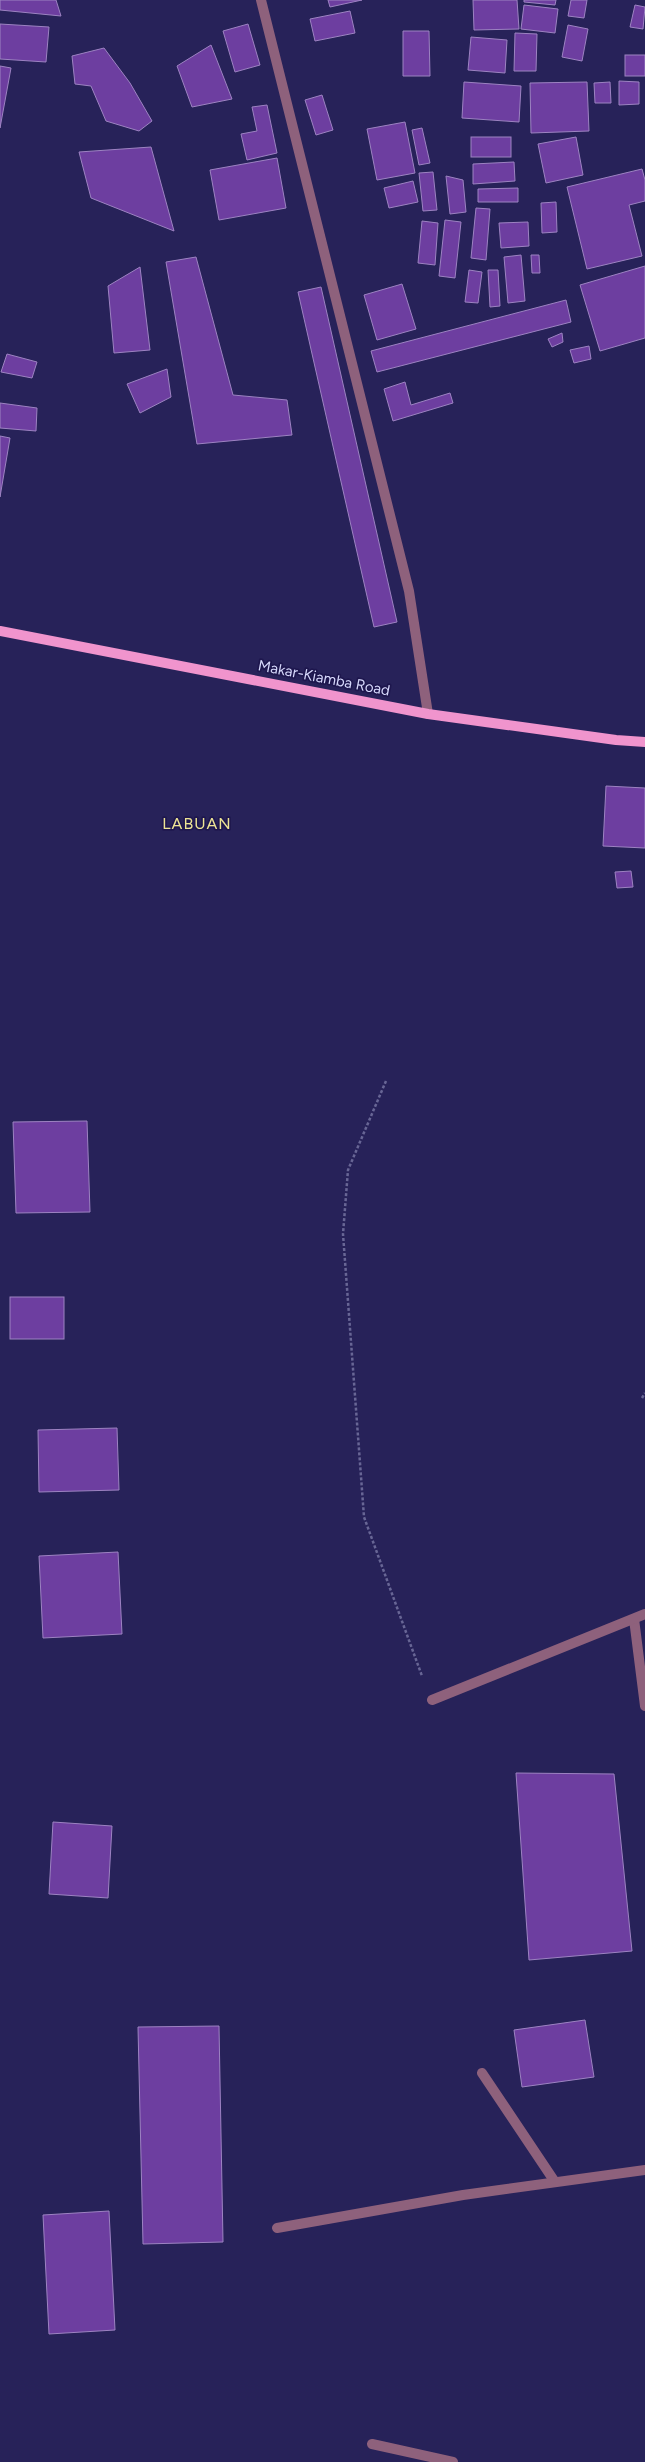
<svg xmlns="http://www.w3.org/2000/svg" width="645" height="2462" font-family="Figtree,sans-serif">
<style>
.building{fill:#6d3ea0;stroke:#9d83c2}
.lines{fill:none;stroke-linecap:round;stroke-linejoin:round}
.path{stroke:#686695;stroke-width:2.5;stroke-dasharray:3 2;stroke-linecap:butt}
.minor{stroke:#8e617c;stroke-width:10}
.major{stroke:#f094cd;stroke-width:10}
.labels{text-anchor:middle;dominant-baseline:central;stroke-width:3.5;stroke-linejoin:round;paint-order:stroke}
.street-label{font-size:15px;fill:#d6d8fb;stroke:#1e174e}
.neighbourhood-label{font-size:16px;letter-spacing:1px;fill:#ede495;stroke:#1e174e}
</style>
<rect width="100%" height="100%" fill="#272259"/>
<!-- building -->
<g class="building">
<path d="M 0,0 L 56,0 L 61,16 L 0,10 Z"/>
<path d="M 328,0 L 362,0 L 330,7 Z"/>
<path d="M 473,0 L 517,0 L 519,29 L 474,30 Z"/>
<path d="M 524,0 L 556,0 L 555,5 L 524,2 Z"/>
<path d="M 571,0 L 587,0 L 584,18 L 568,16 Z"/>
<path d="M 524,5 L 558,9 L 555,33 L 521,29 Z"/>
<path d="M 635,5 L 645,7 L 643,29 L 630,27 Z"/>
<path d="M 350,11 L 355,33 L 315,41 L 310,19 Z"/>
<path d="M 0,24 L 49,27 L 46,62 L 0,59 Z"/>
<path d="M 248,24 L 260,65 L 235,72 L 223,31 Z"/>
<path d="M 568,25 L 588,29 L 582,61 L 562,57 Z"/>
<path d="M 403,31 L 429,31 L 430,76 L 403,76 Z"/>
<path d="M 515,33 L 537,34 L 536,71 L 514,71 Z"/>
<path d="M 471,37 L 507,40 L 505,73 L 468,70 Z"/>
<path d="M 211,45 L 232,99 L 192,107 L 177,66 Z"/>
<path d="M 104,48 L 130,83 L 152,121 L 139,131 L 106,121 L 91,86 L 75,84 L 72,56 Z"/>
<rect x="625" y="55" width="20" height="21"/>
<path d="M 0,66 L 11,68 L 0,128 Z"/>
<path d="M 619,81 L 639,82 L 639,104 L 619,105 Z"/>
<path d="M 464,82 L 521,86 L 519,122 L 462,118 Z"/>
<path d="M 587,82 L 589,131 L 531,133 L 530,83 Z"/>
<path d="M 610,82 L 611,103 L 595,103 L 594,83 Z"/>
<path d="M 322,95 L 333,130 L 316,135 L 305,100 Z"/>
<path d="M 267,105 L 277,153 L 247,160 L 241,134 L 257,131 L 252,107 Z"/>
<path d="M 405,122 L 415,173 L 377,180 L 367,129 Z"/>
<path d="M 422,128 L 430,163 L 419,165 L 412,130 Z"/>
<rect x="471" y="137" width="40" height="20"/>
<path d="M 576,137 L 583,175 L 546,183 L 538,144 Z"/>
<path d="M 151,147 L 174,231 L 91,198 L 79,152 Z"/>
<path d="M 277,158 L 286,208 L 219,220 L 210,170 Z"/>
<path d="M 514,162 L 515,181 L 473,184 L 473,164 Z"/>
<path d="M 642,169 L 645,180 L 645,201 L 629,205 L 642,256 L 587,269 L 567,187 Z"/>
<path d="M 433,172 L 437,210 L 423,211 L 419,173 Z"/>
<path d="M 446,176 L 463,180 L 466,212 L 450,214 Z"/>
<path d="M 413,181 L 418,202 L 389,208 L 384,188 Z"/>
<path d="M 518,188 L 518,202 L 478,202 L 478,189 Z"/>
<path d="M 556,202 L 557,232 L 542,233 L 541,203 Z"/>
<path d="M 476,208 L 490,209 L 486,260 L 471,258 Z"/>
<path d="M 445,220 L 461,222 L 455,278 L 439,276 Z"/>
<path d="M 422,221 L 438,223 L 435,265 L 418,263 Z"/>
<path d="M 528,222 L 529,246 L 501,248 L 499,223 Z"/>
<path d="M 521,255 L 525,301 L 508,303 L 504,257 Z"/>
<path d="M 531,255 L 539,255 L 540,273 L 532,273 Z"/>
<path d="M 196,257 L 233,395 L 287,400 L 292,435 L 197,444 L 166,262 Z"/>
<path d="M 645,266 L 645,338 L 600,351 L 580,285 Z"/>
<path d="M 140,267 L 150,350 L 114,353 L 108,286 Z"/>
<path d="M 469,270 L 482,272 L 478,303 L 465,302 Z"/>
<path d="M 488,270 L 498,270 L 500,306 L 490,307 Z"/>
<path d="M 402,284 L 416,329 L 377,340 L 364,295 Z"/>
<path d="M 321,287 L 397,622 L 374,627 L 298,292 Z"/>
<path d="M 566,300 L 571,322 L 377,372 L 371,351 Z"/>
<path d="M 562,333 L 563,342 L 552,347 L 548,339 Z"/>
<path d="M 589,346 L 591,359 L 574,363 L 570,350 Z"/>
<path d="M 7,354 L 37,362 L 32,378 L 1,372 Z"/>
<path d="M 167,369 L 171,397 L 140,413 L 127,384 Z"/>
<path d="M 405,382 L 411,405 L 450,393 L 453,403 L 393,421 L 384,389 Z"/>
<path d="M 0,403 L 37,408 L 36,431 L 0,428 Z"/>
<path d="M 0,436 L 10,438 L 0,497 Z"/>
<path d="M 606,786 L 645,788 L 645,848 L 603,846 Z"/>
<path d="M 631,871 L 633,887 L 617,888 L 615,872 Z"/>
<path d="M 87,1121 L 90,1212 L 16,1213 L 13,1122 Z"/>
<rect x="10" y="1297" width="54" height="42"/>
<path d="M 117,1428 L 119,1490 L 39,1492 L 38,1430 Z"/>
<path d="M 118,1552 L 122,1634 L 43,1638 L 39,1556 Z"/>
<path d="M 516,1773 L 614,1774 L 632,1951 L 529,1960 Z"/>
<path d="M 53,1822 L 112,1826 L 108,1898 L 49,1894 Z"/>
<path d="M 585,2020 L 594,2077 L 522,2087 L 514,2030 Z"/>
<path d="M 219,2026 L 223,2242 L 143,2244 L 138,2027 Z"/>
<path d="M 109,2211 L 115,2330 L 49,2334 L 43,2215 Z"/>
</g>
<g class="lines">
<!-- path -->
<g class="path">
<path d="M 386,1081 L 348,1170 L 343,1234 L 364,1517 L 422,1676"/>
<path d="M 642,1398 L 645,1393"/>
</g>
<!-- minor -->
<g class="minor">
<path d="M 261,0 L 409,591 L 428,714"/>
<path d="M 634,1619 L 645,1706"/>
<path d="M 432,1700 L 645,1614"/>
<path d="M 482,2073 L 555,2182"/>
<path d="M 277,2228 L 463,2195 L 645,2170"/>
<path d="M 372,2444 L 453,2462"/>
</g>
<!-- major -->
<path class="major" d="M 0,631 L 428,714 L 616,740 L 645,742"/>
</g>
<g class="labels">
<!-- street labels -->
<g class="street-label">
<text transform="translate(324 678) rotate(11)">Makar-Kiamba Road</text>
</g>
<!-- neighbourhood labels -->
<g class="neighbourhood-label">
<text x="197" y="823">LABUAN</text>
</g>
</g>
</svg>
